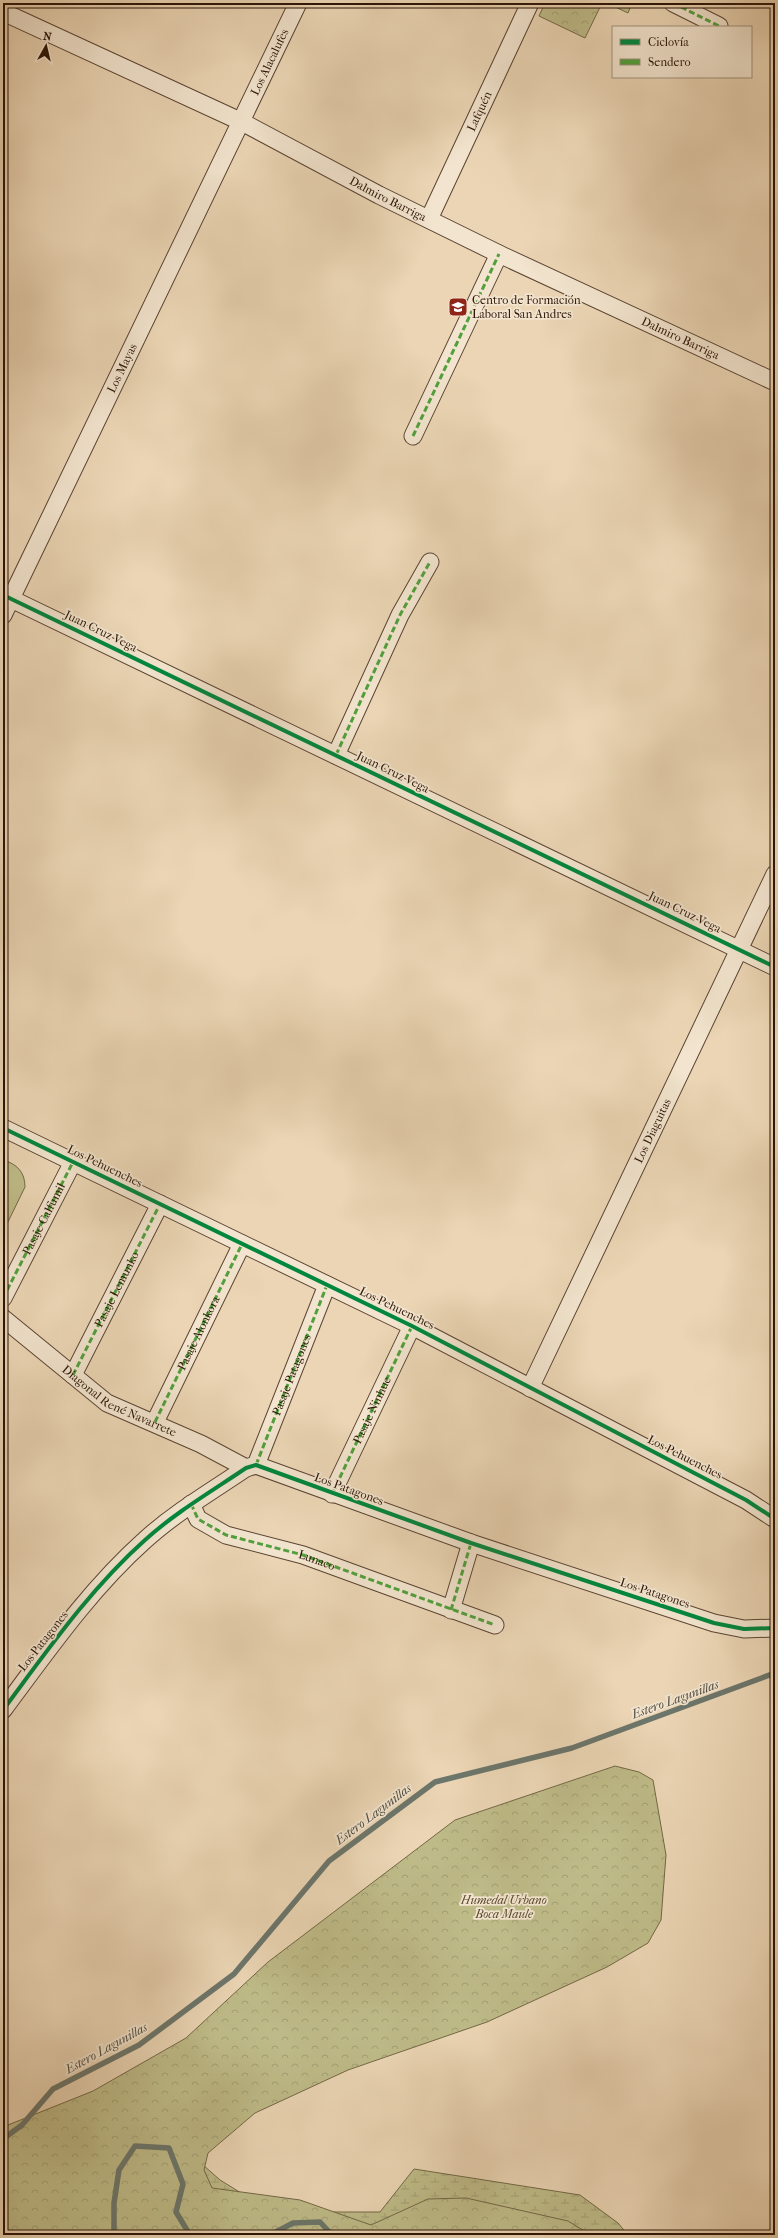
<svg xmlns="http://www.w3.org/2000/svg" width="778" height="2238" font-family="'IM FELL French Canon',serif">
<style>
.grass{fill:#bebb88;stroke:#746847}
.wetland{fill:url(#wetland-marsh);stroke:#746847}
.park{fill:url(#park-crowns);stroke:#746847}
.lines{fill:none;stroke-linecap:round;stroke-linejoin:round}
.stream{stroke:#6c766b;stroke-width:5.5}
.minor-casing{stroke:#5b4432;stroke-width:19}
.minor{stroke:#f2e4ce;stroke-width:17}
.quiet{stroke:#51a03d;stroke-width:3;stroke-dasharray:6 3;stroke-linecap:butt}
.cycleway-casing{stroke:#f2e4ce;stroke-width:6}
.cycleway{stroke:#00873e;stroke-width:4}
.labels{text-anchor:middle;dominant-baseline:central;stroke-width:3.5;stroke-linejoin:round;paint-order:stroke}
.street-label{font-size:12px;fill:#2b1406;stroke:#f2e4ce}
.poi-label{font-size:12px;fill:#2b1406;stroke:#f2e4ce;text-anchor:start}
.park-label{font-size:12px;font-style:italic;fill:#57462d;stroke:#f2e4ce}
.water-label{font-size:13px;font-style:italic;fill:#514d41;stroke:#f2e4ce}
</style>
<defs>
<pattern id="wetland-marsh" width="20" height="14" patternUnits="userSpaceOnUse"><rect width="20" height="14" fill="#bebb88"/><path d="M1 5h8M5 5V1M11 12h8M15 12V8" fill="none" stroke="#a3a074"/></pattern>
<pattern id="park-crowns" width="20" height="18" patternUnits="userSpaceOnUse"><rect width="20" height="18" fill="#bebb88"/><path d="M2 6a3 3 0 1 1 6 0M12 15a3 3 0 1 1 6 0" fill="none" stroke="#a3a074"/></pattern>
</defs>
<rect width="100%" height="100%" fill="#ebd5b4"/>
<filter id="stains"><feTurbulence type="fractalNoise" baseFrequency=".005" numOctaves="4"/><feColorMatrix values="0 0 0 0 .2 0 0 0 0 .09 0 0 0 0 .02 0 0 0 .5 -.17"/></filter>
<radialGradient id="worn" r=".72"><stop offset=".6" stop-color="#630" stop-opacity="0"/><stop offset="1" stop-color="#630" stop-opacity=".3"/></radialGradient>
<!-- grass -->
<path class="grass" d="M 3,1160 C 17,1164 25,1172 25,1187 L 3,1232 Z"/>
<!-- wetland -->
<path class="wetland" d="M 177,2142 L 220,2180 L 272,2212 L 380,2212 L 414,2169 L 580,2195 L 618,2223 L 628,2235 L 102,2235 Z"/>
<!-- park -->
<g class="park">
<path d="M 545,3 L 602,3 L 585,38 L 539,16 Z"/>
<path d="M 607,3 L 632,3 L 628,13 Z"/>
<path d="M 615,1766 L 639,1772 L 653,1780 L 666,1855 L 661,1920 L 648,1943 L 607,1967 L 487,2022 L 348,2070 L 255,2113 L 208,2153 L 204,2170 L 212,2188 L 300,2200 L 371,2225 L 428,2199 L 466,2198 L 568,2221 L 591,2235 L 3,2235 L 3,2127 L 93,2091 L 186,2038 L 268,1962 L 455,1820 Z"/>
</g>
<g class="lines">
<!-- stream -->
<g class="stream">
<path d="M 3,2139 L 22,2125 L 53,2089 L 139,2045 L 234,1974 L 329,1861 L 435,1782 L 572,1748 L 775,1673"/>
<path d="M 114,2235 L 114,2203 L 119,2170 L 135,2146 L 169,2148 L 183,2184 L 176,2212 L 190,2235"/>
<path d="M 270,2235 L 293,2223 L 320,2222 L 332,2235"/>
</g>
<!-- minor casing -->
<g class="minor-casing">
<g id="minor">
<path d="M 673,3 L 719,26"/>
<path id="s1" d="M 3,12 L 242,122 L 379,195 L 499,254 L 775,382"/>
<path id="s2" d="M 429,219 L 530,3"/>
<path d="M 413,436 L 499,254"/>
<path d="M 3,595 L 775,967"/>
<path id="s3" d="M 3,615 L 298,3"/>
<path d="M 336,755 L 400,615 L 430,562"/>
<path d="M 3,1128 L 412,1326 L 746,1500 L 775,1519"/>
<path id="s4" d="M 3,1298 L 73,1162"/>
<path id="s5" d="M 3,1318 L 107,1403 L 201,1444 L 246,1468"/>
<path id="s6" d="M 73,1375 L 160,1204"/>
<path id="s7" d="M 530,1388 L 775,874"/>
<path d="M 155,1422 L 242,1244"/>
<path d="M 256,1465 L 327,1285"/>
<path id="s8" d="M 332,1494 L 412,1326"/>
<path d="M 191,1504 L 198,1519 L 226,1535 L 303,1555 L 495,1625"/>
<path d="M 451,1610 L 471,1543"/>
<path d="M 3,1710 C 47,1651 90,1589 145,1540 C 176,1512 212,1491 246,1468 L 256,1465 L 471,1543 L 714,1623 L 744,1629 L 775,1628"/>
</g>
</g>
<!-- minor -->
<use href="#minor" class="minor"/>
<!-- quiet -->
<g class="quiet">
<path d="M 673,3 L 719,26"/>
<path d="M 413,436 L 499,254"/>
<path d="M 336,755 L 400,615 L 430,562"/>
<path d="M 3,1298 L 73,1162"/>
<path d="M 73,1375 L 160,1204"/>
<path id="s9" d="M 155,1422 L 242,1244"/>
<path id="s10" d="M 256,1465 L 327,1285"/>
<path d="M 332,1494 L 412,1326"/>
<path id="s11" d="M 191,1504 L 198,1519 L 226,1535 L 303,1555 L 495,1625"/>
<path d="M 451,1610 L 471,1543"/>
</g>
<!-- cycleway casing -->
<g class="cycleway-casing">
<g id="cycleway">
<path d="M 3,595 L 775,967"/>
<path d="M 3,1128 L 412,1326 L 746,1500 L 775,1519"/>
<path d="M 3,1710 C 47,1651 90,1589 145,1540 C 176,1512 212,1491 246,1468 L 256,1465 L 471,1543 L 714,1623 L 744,1629 L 775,1628"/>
</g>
</g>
<!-- cycleway -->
<use href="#cycleway" class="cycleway"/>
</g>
<!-- icons -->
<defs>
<g id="university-square" transform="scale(1)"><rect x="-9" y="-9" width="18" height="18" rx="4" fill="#8f2418" stroke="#f2e4ce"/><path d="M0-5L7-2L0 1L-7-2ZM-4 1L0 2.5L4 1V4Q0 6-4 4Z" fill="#fff"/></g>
</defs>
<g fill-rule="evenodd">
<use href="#university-square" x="458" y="307"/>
</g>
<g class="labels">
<!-- street labels -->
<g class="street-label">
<text stroke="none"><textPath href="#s3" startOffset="614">Los Alacalufes</textPath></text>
<text stroke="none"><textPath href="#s2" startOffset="119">Lafquén</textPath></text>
<text stroke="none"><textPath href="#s1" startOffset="428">Dalmiro Barriga</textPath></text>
<text stroke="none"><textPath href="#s1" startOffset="752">Dalmiro Barriga</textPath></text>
<text stroke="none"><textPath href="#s3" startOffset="274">Los Mayas</textPath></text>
<text transform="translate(101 631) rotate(26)">Juan Cruz Vega</text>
<text transform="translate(393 772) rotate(26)">Juan Cruz Vega</text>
<text transform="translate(685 912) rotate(26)">Juan Cruz Vega</text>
<text stroke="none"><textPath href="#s7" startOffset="285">Los Diaguitas</textPath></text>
<text transform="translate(105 1166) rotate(26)">Los Pehuenches</text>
<text stroke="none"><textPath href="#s4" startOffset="89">Pasaje Calfumil</textPath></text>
<text stroke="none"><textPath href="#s6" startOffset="96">Pasaje Lemunko</textPath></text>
<text transform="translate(397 1308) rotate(26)">Los Pehuenches</text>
<text stroke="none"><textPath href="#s9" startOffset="99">Pasaje Alonkora</textPath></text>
<text stroke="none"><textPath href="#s10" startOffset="97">Pasaje Patagones</textPath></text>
<text stroke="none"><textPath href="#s5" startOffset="144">Diagonal René Navarrete</textPath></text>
<text stroke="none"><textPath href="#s8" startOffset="93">Pasaje Ninhue</textPath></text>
<text transform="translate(685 1457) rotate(27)">Los Pehuenches</text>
<text transform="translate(349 1489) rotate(20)">Los Patagones</text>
<text stroke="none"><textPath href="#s11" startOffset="143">Lunaco</textPath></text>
<text transform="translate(655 1593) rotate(18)">Los Patagones</text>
<text transform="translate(43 1641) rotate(-52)">Los Patagones</text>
</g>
<!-- poi labels -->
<g class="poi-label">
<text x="472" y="300">Centro de Formación<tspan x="472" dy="14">Laboral San Andres</tspan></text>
</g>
<!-- park labels -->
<g class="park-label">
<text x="504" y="1900">Humedal Urbano<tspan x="504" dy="14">Boca Maule</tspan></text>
</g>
<!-- water labels -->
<g class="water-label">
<text transform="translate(675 1699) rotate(-20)">Estero Lagunillas</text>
<text transform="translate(373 1814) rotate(-37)">Estero Lagunillas</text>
<text transform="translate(106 2048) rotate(-29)">Estero Lagunillas</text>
</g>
</g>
<!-- margin -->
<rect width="778" height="2238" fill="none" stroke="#ebd5b4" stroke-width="16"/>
<rect x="4" y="4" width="770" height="2230" fill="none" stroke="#2b1406" stroke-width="2"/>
<rect x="8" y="8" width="762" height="2222" fill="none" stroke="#2b1406"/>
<!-- legend -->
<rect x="612" y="26" width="140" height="52" fill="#f2e4ce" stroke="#a2917e"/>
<rect x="620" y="39" width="20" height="6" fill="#00873e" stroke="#a2917e"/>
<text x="648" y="46" font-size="12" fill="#2b1406">Ciclovía</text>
<rect x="620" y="59" width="20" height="6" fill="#51a03d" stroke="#a2917e"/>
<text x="648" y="66" font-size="12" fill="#2b1406">Sendero</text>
<!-- north arrow -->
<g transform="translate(46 46) rotate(8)" stroke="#f2e4ce" stroke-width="3" paint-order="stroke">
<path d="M0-3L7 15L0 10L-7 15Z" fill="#2b1406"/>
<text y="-6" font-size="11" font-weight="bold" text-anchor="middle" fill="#2b1406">N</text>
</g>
<rect width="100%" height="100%" filter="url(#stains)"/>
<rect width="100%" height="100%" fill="url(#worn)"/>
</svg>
